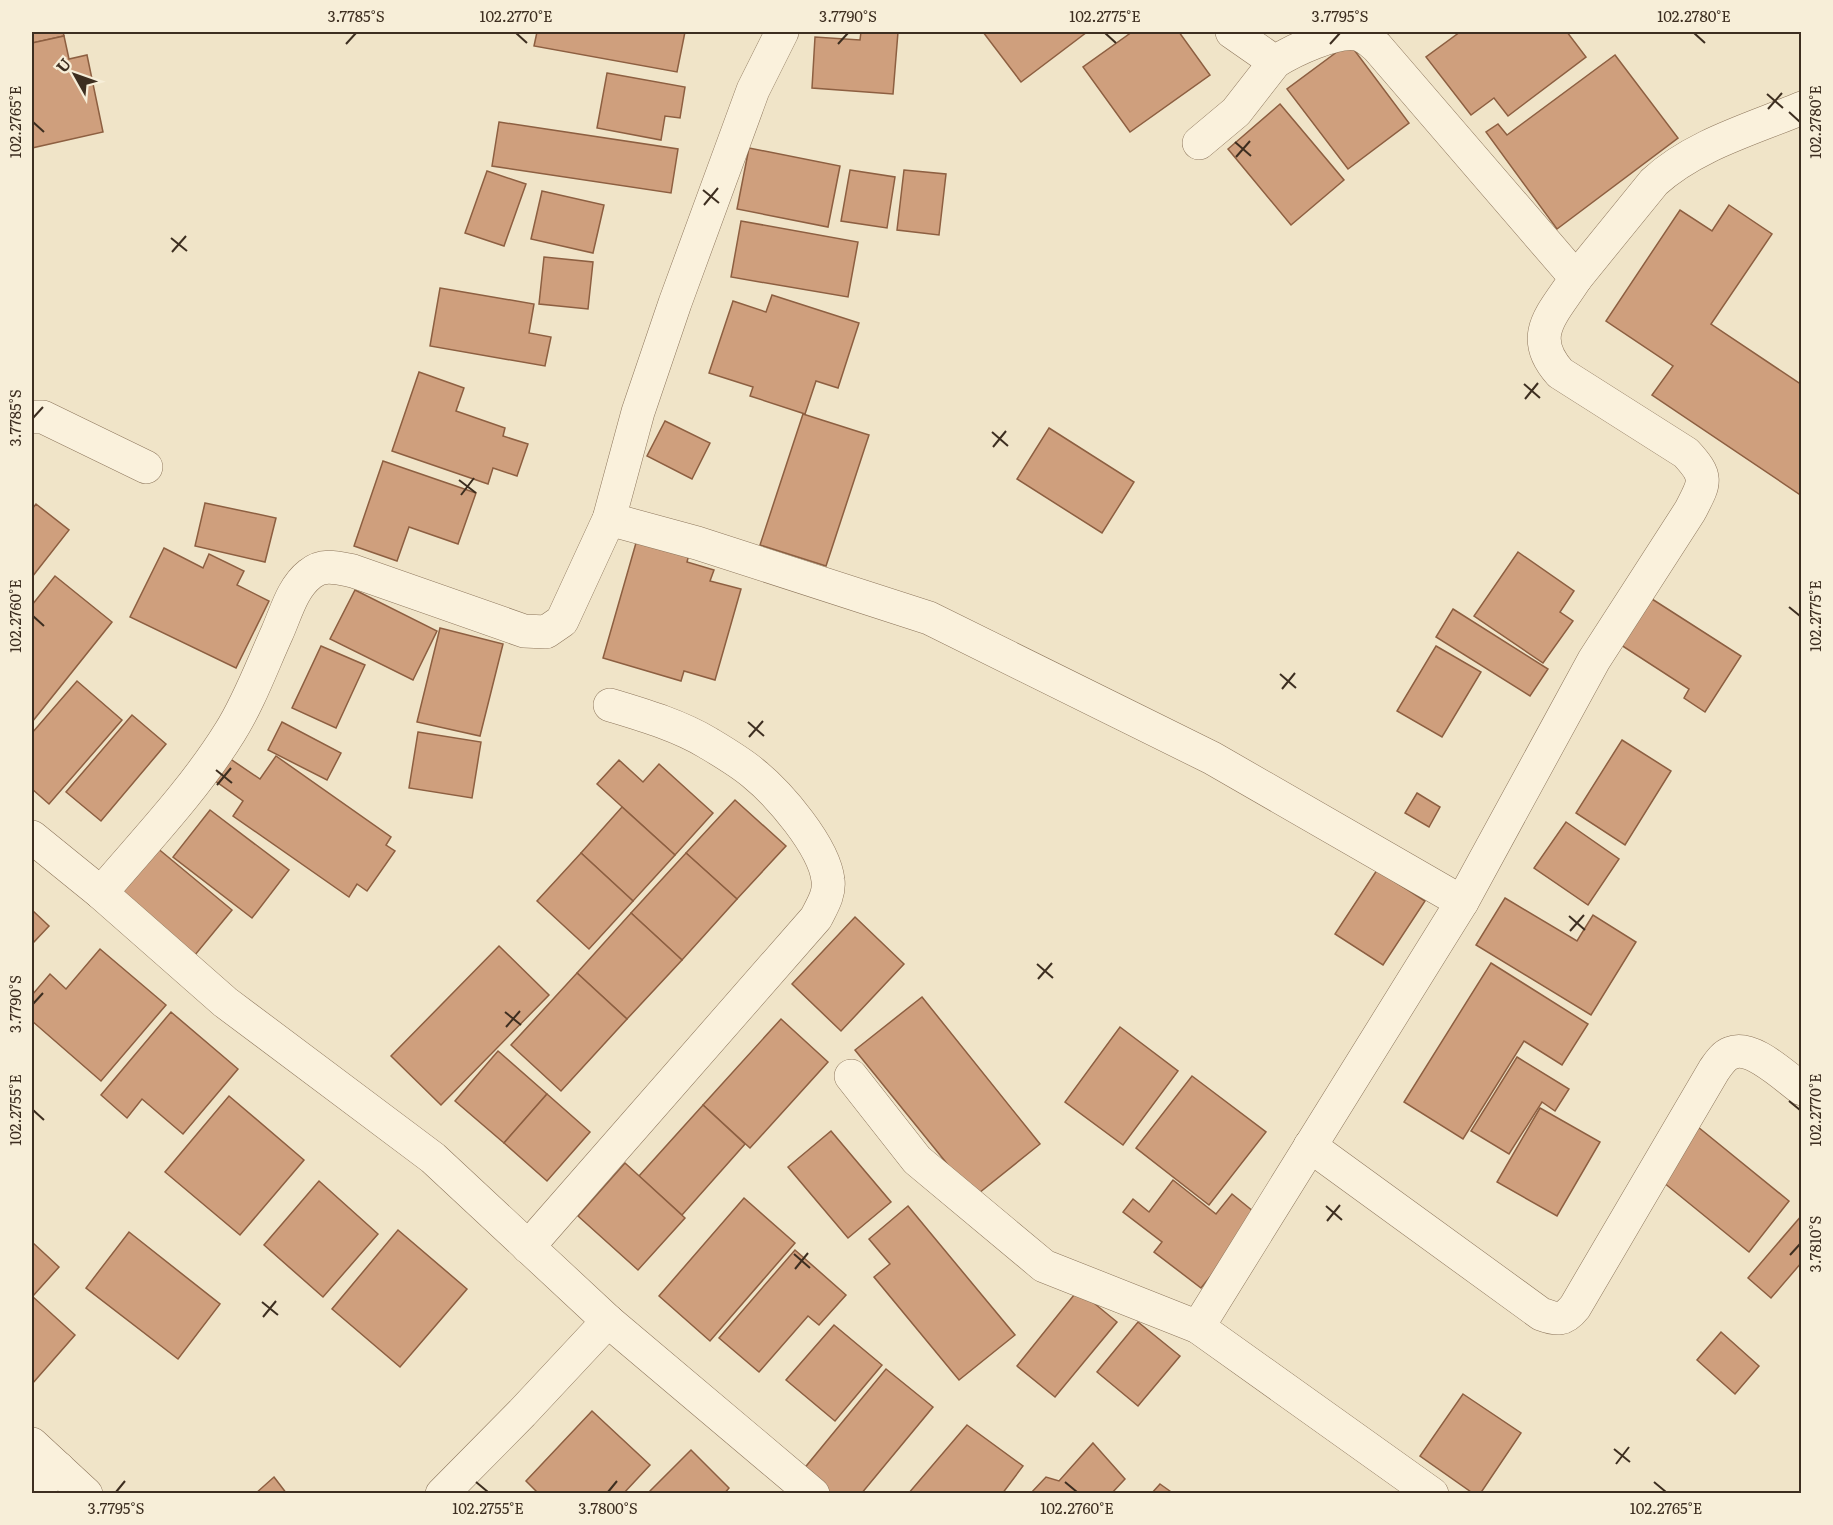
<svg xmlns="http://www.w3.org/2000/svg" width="1833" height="1525" font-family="Literata,serif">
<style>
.building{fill:#cf9f7d;stroke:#8d5f41;stroke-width:1.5}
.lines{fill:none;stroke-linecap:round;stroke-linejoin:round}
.minor-casing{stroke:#8d765c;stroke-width:34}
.minor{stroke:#faf1dc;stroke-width:33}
.ticks{fill:none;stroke:#3d2e20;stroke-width:2}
.neatline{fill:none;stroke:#3d2e20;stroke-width:2}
.ticks-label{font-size:15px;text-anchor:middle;fill:#3d2e20}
</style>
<rect width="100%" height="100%" fill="#f0e4c8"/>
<!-- building -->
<g class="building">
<path d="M 32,32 L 63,32 L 64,36 L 32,43 Z"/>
<path d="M 537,32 L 685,32 L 677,72 L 534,46 Z"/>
<path d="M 861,32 L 898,32 L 893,94 L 812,88 L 815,37 L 860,40 Z"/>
<path d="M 983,32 L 1087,32 L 1021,82 Z"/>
<path d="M 1132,32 L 1179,32 L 1210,75 L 1130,132 L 1083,67 Z"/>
<path d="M 1460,32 L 1567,32 L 1586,57 L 1508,116 L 1494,98 L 1471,115 L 1426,57 Z"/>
<path d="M 64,36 L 69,59 L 87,55 L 103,132 L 32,148 L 32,43 Z"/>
<path d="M 1349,43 L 1409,123 L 1348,169 L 1287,89 Z"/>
<path d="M 1615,55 L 1678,138 L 1557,229 L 1486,132 L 1498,124 L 1507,135 Z"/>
<path d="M 607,73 L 685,87 L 680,118 L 665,116 L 661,140 L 597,128 Z"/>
<path d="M 1280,104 L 1344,180 L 1291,225 L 1228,149 Z"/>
<path d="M 499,122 L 678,149 L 671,193 L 492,166 Z"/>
<path d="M 749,148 L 840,166 L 828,227 L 737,209 Z"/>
<path d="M 850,170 L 895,177 L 887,228 L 841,221 Z"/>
<path d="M 904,170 L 946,174 L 939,235 L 897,230 Z"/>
<path d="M 487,171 L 526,184 L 504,246 L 465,233 Z"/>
<path d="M 542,191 L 604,205 L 593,253 L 531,239 Z"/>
<path d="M 1729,205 L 1772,234 L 1711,324 L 1802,385 L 1802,496 L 1652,395 L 1673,366 L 1606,321 L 1680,210 L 1712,231 Z"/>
<path d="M 741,221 L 858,242 L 848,297 L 731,277 Z"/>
<path d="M 544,257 L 593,262 L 588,309 L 539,304 Z"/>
<path d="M 440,288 L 534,304 L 529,333 L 551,337 L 545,366 L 430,346 Z"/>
<path d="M 772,295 L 859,323 L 838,388 L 816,381 L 805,414 L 750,396 L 753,387 L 709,373 L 733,301 L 766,312 Z"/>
<path d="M 419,372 L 464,388 L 456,411 L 505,428 L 503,436 L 528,444 L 517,476 L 493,468 L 488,484 L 392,451 Z"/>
<path d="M 803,414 L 869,435 L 826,566 L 760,545 Z"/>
<path d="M 665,421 L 710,443 L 692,479 L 647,456 Z"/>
<path d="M 1049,428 L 1134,482 L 1102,533 L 1017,479 Z"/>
<path d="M 383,461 L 476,493 L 458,544 L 409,527 L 397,561 L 354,546 Z"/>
<path d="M 205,503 L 276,518 L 265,562 L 195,546 Z"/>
<path d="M 36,504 L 69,530 L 32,577 L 32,509 Z"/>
<path d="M 638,536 L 690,550 L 687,562 L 714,570 L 710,581 L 741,589 L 715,680 L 684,671 L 681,681 L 603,658 Z"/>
<path d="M 164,548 L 203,568 L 209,554 L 244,571 L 237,585 L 269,601 L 236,668 L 130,617 Z"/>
<path d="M 1518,552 L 1574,591 L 1560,612 L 1573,621 L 1543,663 L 1474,616 Z"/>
<path d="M 55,576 L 112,622 L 32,722 L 32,605 Z"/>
<path d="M 355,590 L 437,631 L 413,680 L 330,639 Z"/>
<path d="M 1652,599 L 1741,656 L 1705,712 L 1684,698 L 1689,689 L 1621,645 Z"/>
<path d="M 1453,609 L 1548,669 L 1530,696 L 1436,637 Z"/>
<path d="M 440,628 L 503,644 L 480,736 L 417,722 Z"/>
<path d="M 321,646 L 365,665 L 336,728 L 292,708 Z"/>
<path d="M 1436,646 L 1481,672 L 1442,737 L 1397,711 Z"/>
<path d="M 77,681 L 122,720 L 49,804 L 32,789 L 32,733 Z"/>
<path d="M 132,715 L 166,744 L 101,821 L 66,792 Z"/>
<path d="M 282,722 L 341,753 L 327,780 L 268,750 Z"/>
<path d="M 418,732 L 481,742 L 472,798 L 409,788 Z"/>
<path d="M 1622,740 L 1671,771 L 1625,845 L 1576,813 Z"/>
<path d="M 223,754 L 260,779 L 276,756 L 391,837 L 386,845 L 395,851 L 367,891 L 357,884 L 349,897 L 233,816 L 243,801 L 207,775 Z"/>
<path d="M 619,760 L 643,782 L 659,764 L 713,813 L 675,855 L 597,784 Z"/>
<path d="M 1417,793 L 1440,807 L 1429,827 L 1405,813 Z"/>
<path d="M 735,800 L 786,846 L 737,899 L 686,853 Z"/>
<path d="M 622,807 L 675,855 L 633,901 L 581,853 Z"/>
<path d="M 210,810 L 289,870 L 252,918 L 173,857 Z"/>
<path d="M 1566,822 L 1619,859 L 1588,905 L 1534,868 Z"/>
<path d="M 150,842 L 232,910 L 195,955 L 113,886 Z"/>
<path d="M 581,853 L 633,901 L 589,949 L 537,901 Z"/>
<path d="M 686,853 L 737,899 L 682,960 L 631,913 Z"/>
<path d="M 1377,870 L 1425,901 L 1383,965 L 1335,934 Z"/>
<path d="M 1505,898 L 1577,941 L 1593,915 L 1636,942 L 1591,1015 L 1476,945 Z"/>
<path d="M 32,910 L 49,926 L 32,944 Z"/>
<path d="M 631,913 L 682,960 L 627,1019 L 577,973 Z"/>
<path d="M 855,917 L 904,964 L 841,1031 L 792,984 Z"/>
<path d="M 499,946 L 549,995 L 441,1105 L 391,1056 Z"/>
<path d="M 100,949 L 166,1005 L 101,1081 L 32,1021 L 32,995 L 50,974 L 66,989 Z"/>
<path d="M 1491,963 L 1588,1024 L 1562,1065 L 1524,1041 L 1463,1139 L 1404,1102 Z"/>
<path d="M 577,973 L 627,1019 L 561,1091 L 511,1045 Z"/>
<path d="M 922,997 L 1040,1144 L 974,1197 L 855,1050 Z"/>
<path d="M 171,1012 L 238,1069 L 183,1134 L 142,1099 L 127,1118 L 101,1095 Z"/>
<path d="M 781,1019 L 828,1062 L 750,1148 L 703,1105 Z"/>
<path d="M 1120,1027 L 1178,1071 L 1123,1145 L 1065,1102 Z"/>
<path d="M 498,1051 L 547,1094 L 504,1143 L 455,1101 Z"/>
<path d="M 1517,1057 L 1569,1089 L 1555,1111 L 1542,1102 L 1509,1154 L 1471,1131 Z"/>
<path d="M 1192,1076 L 1266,1132 L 1209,1205 L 1136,1148 Z"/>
<path d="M 547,1094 L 590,1132 L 547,1181 L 504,1143 Z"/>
<path d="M 229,1096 L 304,1160 L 240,1235 L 165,1172 Z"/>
<path d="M 703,1105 L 745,1144 L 682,1215 L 639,1176 Z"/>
<path d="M 1540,1108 L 1600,1142 L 1557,1216 L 1497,1182 Z"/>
<path d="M 1698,1127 L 1789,1201 L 1749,1252 L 1658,1178 Z"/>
<path d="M 831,1131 L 891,1202 L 848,1238 L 788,1167 Z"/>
<path d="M 625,1163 L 685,1218 L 638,1270 L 578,1216 Z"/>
<path d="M 1173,1180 L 1216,1214 L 1232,1194 L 1259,1216 L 1201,1288 L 1154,1252 L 1162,1242 L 1123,1212 L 1133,1199 L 1149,1212 Z"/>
<path d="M 319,1181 L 378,1234 L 323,1297 L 264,1245 Z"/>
<path d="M 744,1198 L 795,1243 L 710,1341 L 659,1296 Z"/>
<path d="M 908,1206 L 1015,1335 L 959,1380 L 874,1277 L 890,1264 L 869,1239 Z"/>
<path d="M 1802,1215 L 1802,1262 L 1771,1298 L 1748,1278 Z"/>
<path d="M 398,1230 L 467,1289 L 400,1367 L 332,1309 Z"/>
<path d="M 129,1232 L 220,1304 L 178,1359 L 86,1288 Z"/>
<path d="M 32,1242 L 59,1267 L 32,1297 Z"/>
<path d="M 795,1250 L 846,1295 L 819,1325 L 808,1316 L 759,1372 L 719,1338 Z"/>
<path d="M 1078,1290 L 1117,1322 L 1055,1397 L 1017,1366 Z"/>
<path d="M 32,1296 L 75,1335 L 32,1384 Z"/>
<path d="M 1138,1322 L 1180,1356 L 1138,1406 L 1097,1372 Z"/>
<path d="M 834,1325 L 882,1365 L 835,1421 L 786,1380 Z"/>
<path d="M 1721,1332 L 1759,1366 L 1735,1394 L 1697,1360 Z"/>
<path d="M 886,1369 L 933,1407 L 861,1494 L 819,1494 L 798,1476 Z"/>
<path d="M 1463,1394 L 1521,1433 L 1480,1494 L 1474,1494 L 1420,1456 Z"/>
<path d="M 592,1411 L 650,1465 L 623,1494 L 539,1494 L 526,1481 Z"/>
<path d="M 967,1425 L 1023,1466 L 1002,1494 L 908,1494 Z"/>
<path d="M 1093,1443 L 1125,1479 L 1111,1494 L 1030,1494 L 1046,1477 L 1059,1481 Z"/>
<path d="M 691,1450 L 729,1488 L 724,1494 L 647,1494 Z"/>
<path d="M 274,1477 L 287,1494 L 255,1494 Z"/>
<path d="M 1160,1484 L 1174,1494 L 1151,1494 Z"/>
</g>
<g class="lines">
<!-- minor casing -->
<g class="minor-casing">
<g id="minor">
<path d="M 1199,143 L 1236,112 L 1275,62"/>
<path d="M 1576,278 L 1654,182 C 1694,145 1752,129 1802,108"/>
<path d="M 32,417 L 43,417 L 146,467"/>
<path d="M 609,519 L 697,543 L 929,618 L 1212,758 L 1462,902"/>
<path d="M 32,837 L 101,893 L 225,1002 L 433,1158 L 608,1321 L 813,1494"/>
<path d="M 101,893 C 145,841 194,790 230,732 C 249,702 262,666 277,633 C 286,613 292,588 310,574 C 323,563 338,568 353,571 L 524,631 L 546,632 L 562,621 L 609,519 L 638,412 L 675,303 L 753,90 L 782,32"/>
<path d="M 851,1076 L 917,1160 L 1044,1266 L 1198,1327 L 1432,1494"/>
<path d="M 1310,1146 L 1541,1314 C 1557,1320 1564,1321 1575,1307 L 1714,1070 C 1719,1063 1723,1056 1731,1053 C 1752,1044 1785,1077 1802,1089"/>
<path d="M 528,1247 L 816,918 C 822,906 830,894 828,880 C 824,846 779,794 753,773 C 740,762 723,752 708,743 C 678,725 643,715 610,705"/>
<path d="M 1198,1327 L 1462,902 L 1594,660 L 1690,511 C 1705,482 1709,478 1686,453 L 1560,373 C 1526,335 1554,313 1576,278 L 1377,47 C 1370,41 1365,36 1357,34 C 1336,30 1292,51 1275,62 L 1232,32"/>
<path d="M 32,1444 L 86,1494"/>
<path d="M 32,1492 L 58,1468"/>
<path d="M 442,1494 L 522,1413 L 608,1321"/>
</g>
</g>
<!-- minor -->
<use href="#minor" class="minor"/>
</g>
<!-- ticks -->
<path class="ticks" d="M 516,33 L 527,43M 1105,33 L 1116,43M 1694,33 L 1705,43M 346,44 L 356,33M 838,44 L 848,33M 1330,44 L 1340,33M 1767,94 L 1783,108M 1768,109 L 1782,93M 1789,112 L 1800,122M 33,122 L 44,132M 1235,142 L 1251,156M 1236,157 L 1250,141M 703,190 L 719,203M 704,205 L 718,188M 171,238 L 187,251M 172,252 L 186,236M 1524,384 L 1540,398M 1525,399 L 1538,383M 33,418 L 43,407M 992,432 L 1008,446M 993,447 L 1006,431M 459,480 L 476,493M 461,495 L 474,478M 1789,607 L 1800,616M 33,616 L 44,626M 1280,674 L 1296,688M 1282,689 L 1295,673M 748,722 L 764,736M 749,737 L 763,721M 216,770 L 232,783M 217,785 L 231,768M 1569,916 L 1585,930M 1570,931 L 1584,915M 1037,964 L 1053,978M 1038,979 L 1052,963M 33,1004 L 43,993M 505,1012 L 521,1025M 506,1027 L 520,1011M 1789,1101 L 1800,1110M 33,1110 L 44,1120M 1326,1206 L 1342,1220M 1327,1221 L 1340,1205M 794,1254 L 810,1268M 1790,1255 L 1800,1244M 795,1269 L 808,1253M 262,1302 L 278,1315M 263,1317 L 276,1301M 1614,1449 L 1630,1462M 1616,1464 L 1629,1447M 476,1482 L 488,1492M 1065,1482 L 1077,1492M 1654,1482 L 1666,1492M 116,1492 L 125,1481M 608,1492 L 617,1481"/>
<!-- border -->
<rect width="1833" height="1525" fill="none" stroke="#f7eed8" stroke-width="66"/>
<!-- north arrow -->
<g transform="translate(75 75) rotate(310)" stroke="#f7eed8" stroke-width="4.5" paint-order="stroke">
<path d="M0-4.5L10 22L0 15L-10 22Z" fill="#3d2e20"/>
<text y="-9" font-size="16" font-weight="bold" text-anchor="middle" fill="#3d2e20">U</text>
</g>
<rect x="33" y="33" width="1767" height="1459" class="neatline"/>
<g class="ticks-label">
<text x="356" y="22">3.7785°S</text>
<text x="516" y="22">102.2770°E</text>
<text x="848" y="22">3.7790°S</text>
<text x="1105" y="22">102.2775°E</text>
<text x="1340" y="22">3.7795°S</text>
<text x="1694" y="22">102.2780°E</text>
<text transform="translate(16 122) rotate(-90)" y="5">102.2765°E</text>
<text transform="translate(1816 122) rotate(-90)" y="5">102.2780°E</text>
<text transform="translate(16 418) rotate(-90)" y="5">3.7785°S</text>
<text transform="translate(16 616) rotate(-90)" y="5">102.2760°E</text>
<text transform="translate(1816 616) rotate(-90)" y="5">102.2775°E</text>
<text transform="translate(16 1004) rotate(-90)" y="5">3.7790°S</text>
<text transform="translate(16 1110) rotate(-90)" y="5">102.2755°E</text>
<text transform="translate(1816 1110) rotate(-90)" y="5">102.2770°E</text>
<text transform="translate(1816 1244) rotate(-90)" y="5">3.7810°S</text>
<text x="116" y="1514">3.7795°S</text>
<text x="488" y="1514">102.2755°E</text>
<text x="608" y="1514">3.7800°S</text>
<text x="1077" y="1514">102.2760°E</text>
<text x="1666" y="1514">102.2765°E</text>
</g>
</svg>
